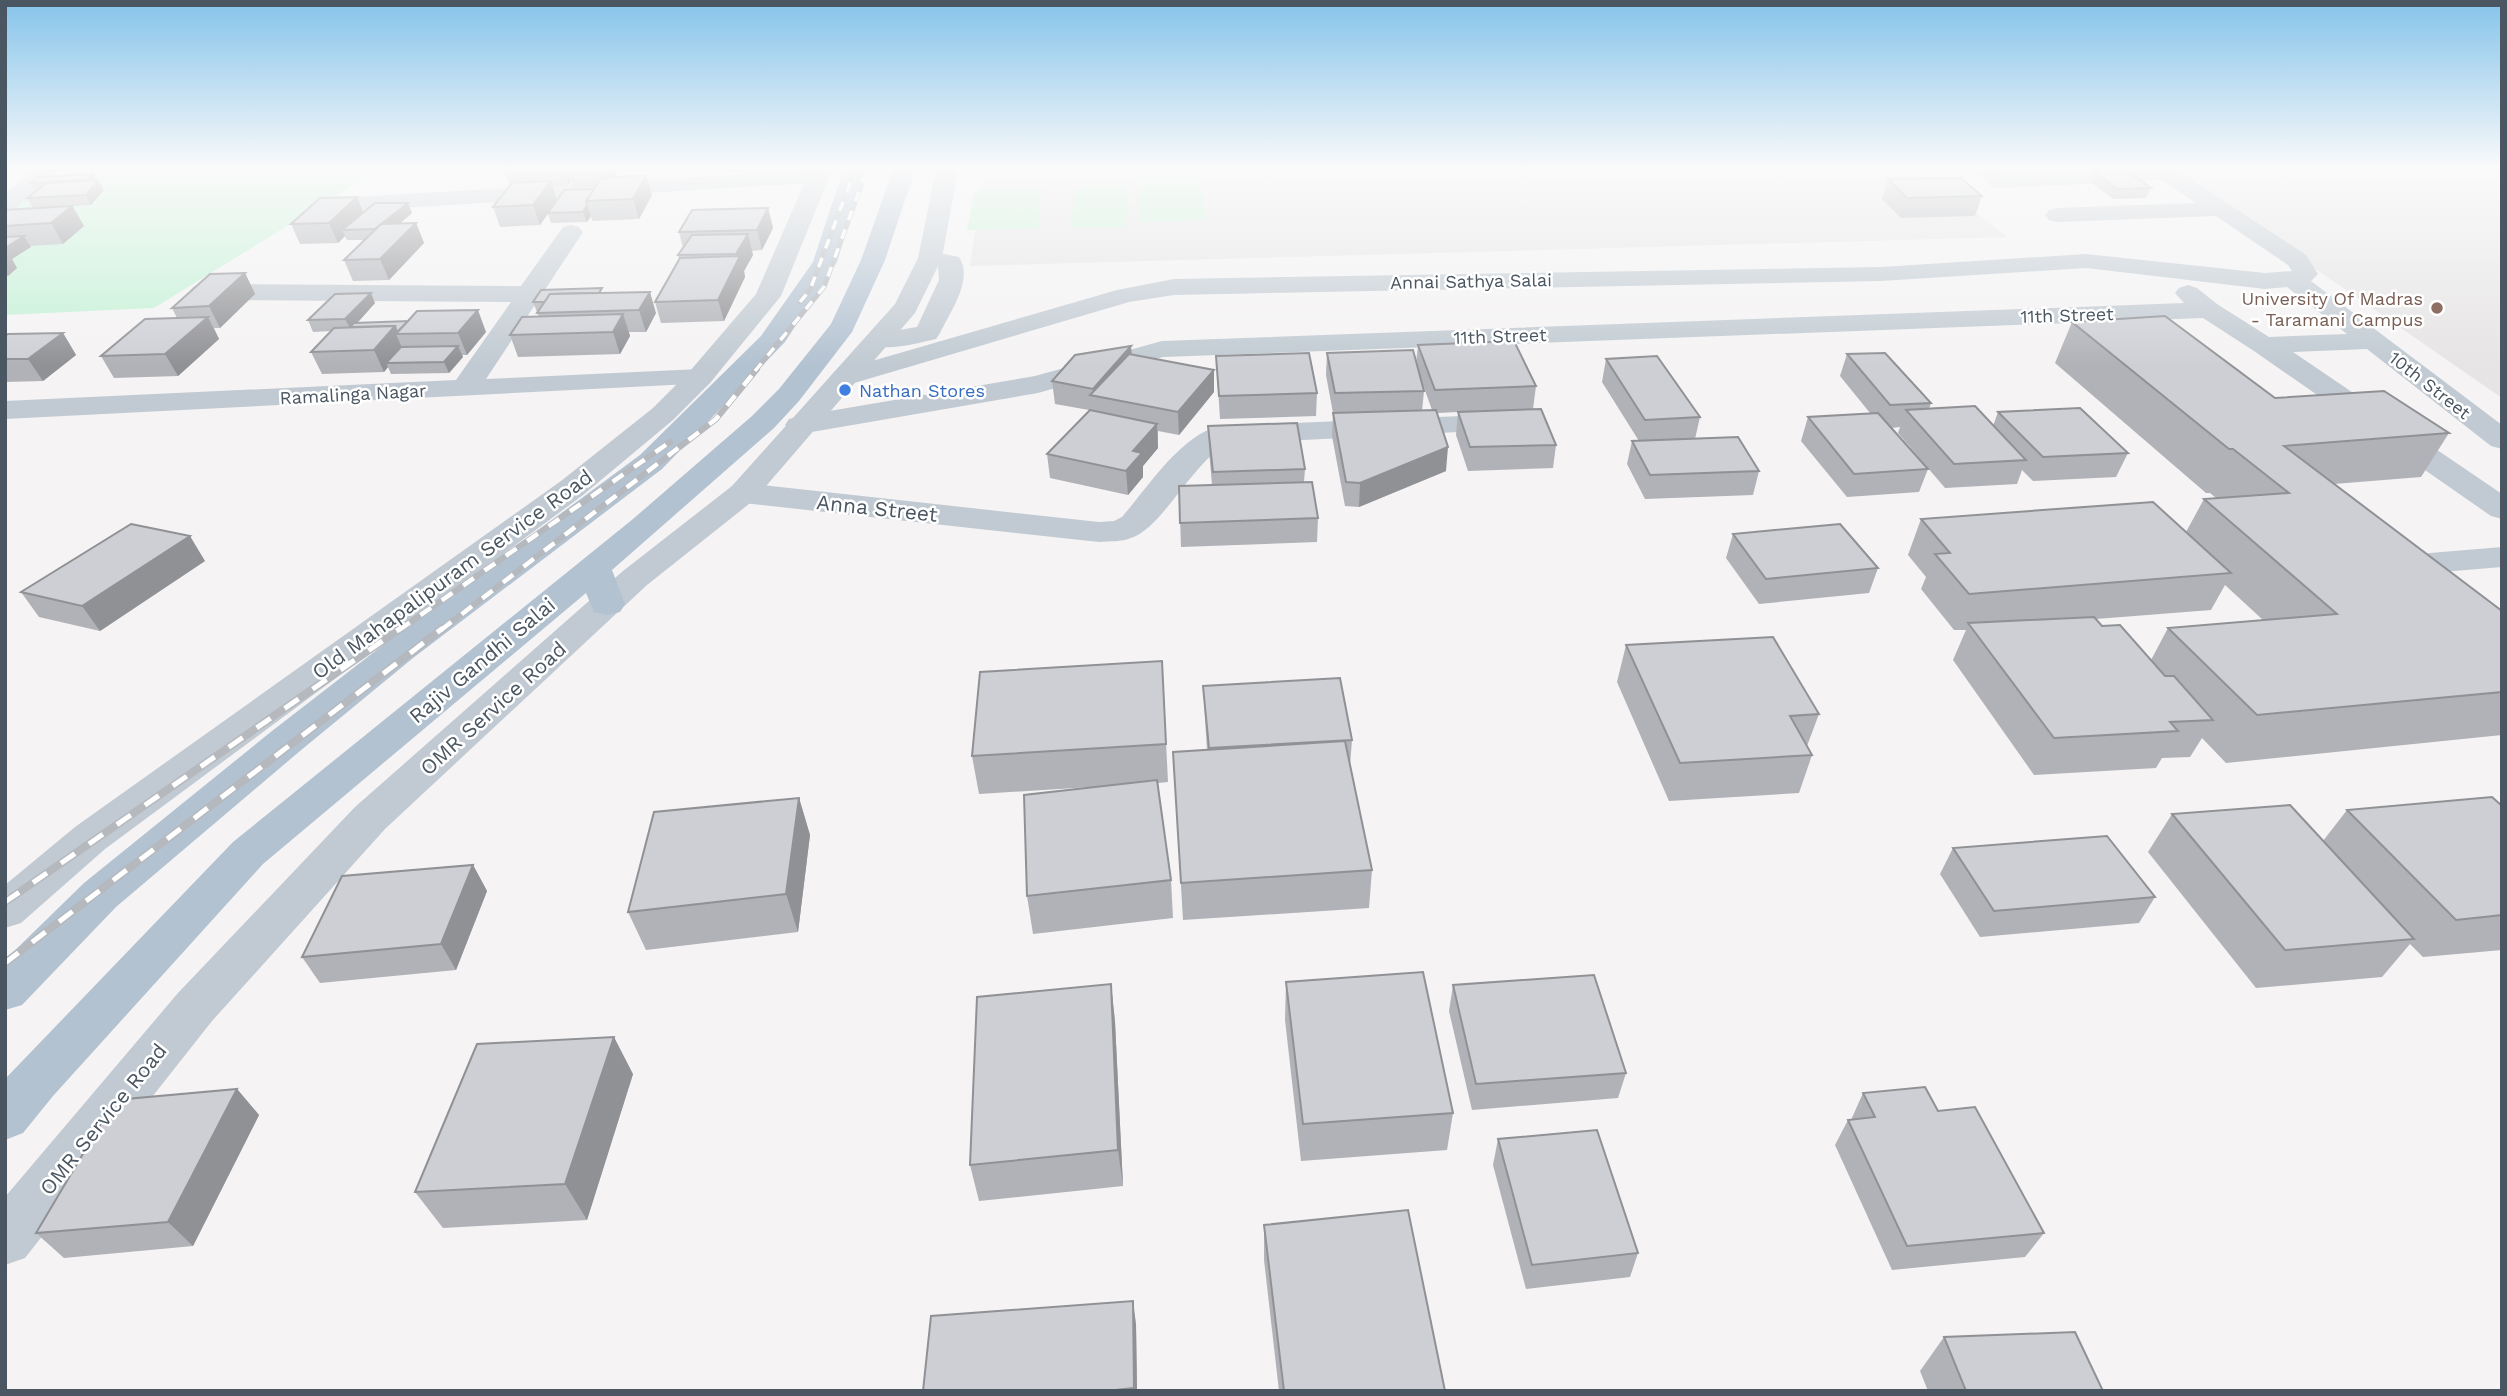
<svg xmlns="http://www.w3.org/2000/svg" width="2507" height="1396" font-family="'Work Sans',sans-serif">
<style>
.education{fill:#e6e4e5}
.green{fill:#c3f1d5}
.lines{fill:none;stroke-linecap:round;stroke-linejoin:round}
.minor{fill:#c1cad2;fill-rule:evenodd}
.tertiary{fill:#c1cad2;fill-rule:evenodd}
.primary{fill:#b3c2d1;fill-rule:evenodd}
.rail-far2-casing{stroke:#b5b8bd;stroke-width:5}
.rail-far1-casing{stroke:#b5b8bd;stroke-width:6}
.rail-casing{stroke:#b5b8bd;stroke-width:8}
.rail-far2{stroke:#fff;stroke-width:3.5;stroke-dasharray:10;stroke-linecap:butt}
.rail-far1{stroke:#fff;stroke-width:4.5;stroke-dasharray:13;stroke-linecap:butt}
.rail{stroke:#fff;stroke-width:5;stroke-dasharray:17;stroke-linecap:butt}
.wall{fill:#b0b2b7;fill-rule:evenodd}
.shaded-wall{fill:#909195}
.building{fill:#cdcfd5;stroke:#909195;stroke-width:2}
.education-dot{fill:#8d6e63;stroke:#fff;stroke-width:2.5}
.shop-dot{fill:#3f7fe0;stroke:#fff;stroke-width:2.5}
.labels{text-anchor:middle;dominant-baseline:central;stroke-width:5;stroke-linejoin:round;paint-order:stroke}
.far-street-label{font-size:18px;fill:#4a5661;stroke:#fff}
.far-education-label{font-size:18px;fill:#785e54;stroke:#fff;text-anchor:end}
.far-shop-label{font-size:18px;fill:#366cbe;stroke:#fff;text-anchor:start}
.street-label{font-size:21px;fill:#4a5661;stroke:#fff}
</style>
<rect width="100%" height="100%" fill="#f5f3f3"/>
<!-- education -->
<g class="education">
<path d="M 984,170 L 1921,170 L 2007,237 L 970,266 Z"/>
<path d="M 2172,170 L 2502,170 L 2502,398 L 2242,218 Z"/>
</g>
<!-- green -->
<g class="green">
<path d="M 38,170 L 378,170 L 154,308 L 5,315 L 5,198 Z"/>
<path d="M 1138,170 L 1200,170 L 1206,220 L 1139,222 Z"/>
<path d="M 1130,186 L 1125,227 L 1069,227 L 1077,187 Z"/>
<path d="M 1042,188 L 1039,228 L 967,230 L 975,190 Z"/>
</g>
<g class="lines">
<!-- minor -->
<g class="minor">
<path d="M 33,170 L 58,170 L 13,210 L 5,212 L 5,193 Z"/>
<path d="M 818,170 L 826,172 L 829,177 L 826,182 L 336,212 L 328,210 L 325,205 L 328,200 L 336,198 Z"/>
<path d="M 1975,170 L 2000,170 L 2004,174 L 2177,170 L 2306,255 L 2318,274 L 2311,281 L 2502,425 L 2502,449 L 2491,446 L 2367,349 L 2293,352 L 2502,494 L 2502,519 L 2491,516 L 2254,351 L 2203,318 L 1163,357 L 1038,393 L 800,434 L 789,431 L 785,425 L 789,419 L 800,416 L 1035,376 L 1162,341 L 2184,303 L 2175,293 L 2179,288 L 2188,285 L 2197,288 L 2217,304 L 2269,337 L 2347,334 L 2287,287 L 2265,289 L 2086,268 L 1881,281 L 1174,295 L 1129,302 L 844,386 L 834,384 L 830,378 L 834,372 L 1117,290 L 1174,279 L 1881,267 L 2086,254 L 2265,273 L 2292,271 L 2288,265 L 2216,216 L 2057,222 L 2049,220 L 2045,215 L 2049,210 L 2057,208 L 2196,203 L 2162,180 L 1999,188 L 1991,186 Z"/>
<path d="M 571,225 L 579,227 L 583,232 L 486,379 L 700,369 L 710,371 L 714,377 L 710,383 L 5,419 L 5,401 L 456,380 L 511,302 L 202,300 L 193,297 L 189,292 L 193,287 L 202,284 L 521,286 L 563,227 Z"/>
<path d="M 930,251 L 959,257 C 974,279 950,312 940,333 L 936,339 C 918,343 894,350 875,346 L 871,340 L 875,334 L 917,327 L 939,280 L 938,267 L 921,263 L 918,258 L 921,253 Z"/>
<path d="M 1486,415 L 1497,418 L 1501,424 L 1497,430 L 1226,444 C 1191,465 1162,528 1131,538 C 1121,542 1110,541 1099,542 L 743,503 L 732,500 L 727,493 L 732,486 L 743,483 L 1099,522 L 1114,521 L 1122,517 C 1148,487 1180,436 1219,426 Z"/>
<path d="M 2502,547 L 2502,567 L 2406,575 L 2394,572 L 2389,565 L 2394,558 L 2406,555 Z"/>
</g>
<!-- tertiary -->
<g class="tertiary">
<path d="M 810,170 L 832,170 L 781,296 L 710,383 L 673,420 L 583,495 L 105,849 L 21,923 L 5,928 L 5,885 L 75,827 L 561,481 L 653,408 L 690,371 L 756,294 Z"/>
<path d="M 936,170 L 958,170 L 942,258 L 915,313 L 754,500 L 647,585 L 385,829 L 212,1021 L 25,1258 L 5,1265 L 5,1197 L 178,993 L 355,807 L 623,571 L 732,486 L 895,304 L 918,258 Z"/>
</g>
<!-- primary -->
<g class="primary">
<path d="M 843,170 L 865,170 L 837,262 L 785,342 L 662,469 L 413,658 L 300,751 L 116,907 L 22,1005 L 5,1010 L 5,960 L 84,883 L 272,731 L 387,642 L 640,455 L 761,336 L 813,262 Z"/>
<path d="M 893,170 L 915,170 L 885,260 L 852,332 L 799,401 L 774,428 L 612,570 L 625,604 L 620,612 L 607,615 L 594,612 L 586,593 L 263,864 L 53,1096 L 23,1133 L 5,1140 L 5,1079 L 233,842 L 633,519 L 752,416 L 779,389 L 831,324 L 861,260 Z"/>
</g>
<!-- rail-far2 casing -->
<g class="rail-far2-casing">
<g id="rail-far2">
<path d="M 800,302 L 810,290 L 855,170"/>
<path d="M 755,371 L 824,287 L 867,170"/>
</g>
</g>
<!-- rail-far1 casing -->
<g class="rail-far1-casing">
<g id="rail-far1">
<path d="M 399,630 L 670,442"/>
<path d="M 441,630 L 716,419 L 757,369"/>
</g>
</g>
<!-- rail casing -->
<g class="rail-casing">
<g id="rail">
<path d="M 5,902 L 401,628"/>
<path d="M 5,963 L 443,628"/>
</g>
</g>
<!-- rail-far2 -->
<use href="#rail-far2" class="rail-far2"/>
<!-- rail-far1 -->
<use href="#rail-far1" class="rail-far1"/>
<!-- rail -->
<use href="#rail" class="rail"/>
</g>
<!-- wall -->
<g class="wall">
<path d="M 504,170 L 617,170 L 614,177 L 652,195 L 639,219 L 592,221 L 591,216 L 587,222 L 551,223 L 548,214 L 540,225 L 500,227 L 493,207 L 510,186 ZM 571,180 L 573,188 L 595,186 L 594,189 L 557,200 L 552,186 L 569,185 Z"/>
<path d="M 713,170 L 772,170 L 714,173 Z"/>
<path d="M 2092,170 L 2151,188 L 2146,198 L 2113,199 L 2088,180 Z"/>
<path d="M 38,177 L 98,180 L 104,190 L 91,205 L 73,206 L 84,226 L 63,244 L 30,246 L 12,259 L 17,268 L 8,276 L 5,276 L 5,210 L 33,208 L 27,198 L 35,192 L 30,183 Z"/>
<path d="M 1888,179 L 1982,196 L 1975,216 L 1901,218 L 1882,199 Z"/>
<path d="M 357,197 L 363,212 L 408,203 L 412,213 L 400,223 L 416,223 L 424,243 L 389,280 L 353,281 L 344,260 L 365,240 L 347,240 L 345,236 L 338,243 L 300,244 L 291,224 Z"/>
<path d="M 768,208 L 773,228 L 762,250 L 752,251 L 753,255 L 744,271 L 745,277 L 724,321 L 661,323 L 655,302 L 679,259 L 678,255 L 683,248 L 679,232 Z"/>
<path d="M 245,273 L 255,294 L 220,328 L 214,328 L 219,339 L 178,376 L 114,378 L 101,356 L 177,318 L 172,308 Z"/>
<path d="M 604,293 L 656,313 L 646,332 L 629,332 L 630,336 L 620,354 L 518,357 L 510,335 L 539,317 L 533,302 Z"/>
<path d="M 375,303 L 357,323 L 486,332 L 467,355 L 462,355 L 463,357 L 449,373 L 391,374 L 388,367 L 384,372 L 322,374 L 311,352 L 331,331 L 313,332 L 308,320 Z"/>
<path d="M 2072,322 L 2275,398 L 2449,433 L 2421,477 L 2334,484 L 2502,611 L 2502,735 L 2226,763 L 2202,738 L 2190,757 L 2162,758 L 2156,768 L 2034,775 L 1953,660 L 1966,630 L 1954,630 L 1921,589 L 1926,577 L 1908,555 L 1921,519 L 2186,532 L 2204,499 L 2216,498 L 2210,493 L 2206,493 L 2055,363 ZM 2225,585 L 2263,620 L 2168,628 L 2151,660 L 2102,626 L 2096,619 L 2211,610 Z"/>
<path d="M 63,333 L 76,355 L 43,381 L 5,382 L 5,336 Z"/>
<path d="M 1418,345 L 1536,386 L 1533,409 L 1477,411 L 1556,445 L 1553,468 L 1468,471 L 1456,435 L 1458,412 L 1437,413 L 1446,471 L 1359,507 L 1345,506 L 1332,436 L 1333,413 L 1326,375 L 1327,353 L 1416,363 ZM 1423,385 L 1432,410 L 1422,411 L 1424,391 Z"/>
<path d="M 1847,354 L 1931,403 L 1929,409 L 1993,426 L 1998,412 L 2128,453 L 2116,477 L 2033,481 L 2022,470 L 2017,484 L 1945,488 L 1898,433 L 1900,427 L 1891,428 L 1928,469 L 1919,492 L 1847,497 L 1801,441 L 1808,417 L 1870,413 L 1840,376 Z"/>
<path d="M 1132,355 L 1214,370 L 1214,392 L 1179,435 L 1158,431 L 1158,448 L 1143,466 L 1143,477 L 1128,495 L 1050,478 L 1047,454 L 1089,410 L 1055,404 L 1052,381 Z"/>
<path d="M 1216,356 L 1317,393 L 1316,416 L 1220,419 Z"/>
<path d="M 1606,359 L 1700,417 L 1695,439 L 1759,471 L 1753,495 L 1645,499 L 1627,464 L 1632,441 L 1639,441 L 1602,382 Z"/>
<path d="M 1208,426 L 1305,469 L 1304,482 L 1318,518 L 1317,542 L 1181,547 L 1179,486 L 1212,485 L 1209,450 Z"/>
<path d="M 1733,534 L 1878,568 L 1869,593 L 1759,604 L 1726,558 Z"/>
<path d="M 205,561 L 100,631 L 39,617 L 21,592 Z"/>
<path d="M 1626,645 L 1819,714 L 1807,746 L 1812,755 L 1799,793 L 1669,801 L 1617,682 Z"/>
<path d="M 1162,661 L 1168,782 L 1158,783 L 1171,880 L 1173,918 L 1033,934 L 1027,896 L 1106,786 L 979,794 L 972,756 Z"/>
<path d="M 1203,686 L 1352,740 L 1350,766 L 1372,870 L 1369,908 L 1183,920 L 1173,752 L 1207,750 Z"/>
<path d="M 799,798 L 810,835 L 798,932 L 646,950 L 628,912 Z"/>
<path d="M 2502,806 L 2502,950 L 2423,957 L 2410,944 L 2382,977 L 2256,988 L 2148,852 L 2172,814 L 2323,841 L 2347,810 Z"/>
<path d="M 1953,848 L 2155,897 L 2139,923 L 1980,937 L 1940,874 Z"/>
<path d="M 473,865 L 487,891 L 456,970 L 320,983 L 302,957 Z"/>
<path d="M 1286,982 L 1453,1113 L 1447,1150 L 1301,1161 L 1285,1020 Z"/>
<path d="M 1111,984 L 1115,1022 L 1123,1186 L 979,1201 L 970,1165 Z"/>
<path d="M 1453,985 L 1626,1073 L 1618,1098 L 1472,1110 L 1449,1011 Z"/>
<path d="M 633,1074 L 587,1220 L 443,1228 L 415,1192 Z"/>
<path d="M 237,1089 L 259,1115 L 193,1246 L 64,1258 L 36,1233 Z"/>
<path d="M 1863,1093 L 1938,1111 L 2044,1233 L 2025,1257 L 1892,1270 L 1835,1145 L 1848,1120 L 1851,1120 Z"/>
<path d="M 1498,1139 L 1638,1253 L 1630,1277 L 1526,1289 L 1493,1165 Z"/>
<path d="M 1264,1225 L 1445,1391 L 1279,1391 L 1264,1260 Z"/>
<path d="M 1136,1324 L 1137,1391 L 923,1391 Z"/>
<path d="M 1944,1337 L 2103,1391 L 1928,1391 L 1920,1371 Z"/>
</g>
<!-- shaded-wall -->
<g class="shaded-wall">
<path d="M 564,170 L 568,170 L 571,180 L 569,185 Z"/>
<path d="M 605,170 L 617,170 L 610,185 Z"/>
<path d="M 93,174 L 97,182 L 98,180 L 104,190 L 91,205 L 86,195 L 91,189 L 85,180 Z"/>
<path d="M 646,175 L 652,195 L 639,219 L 633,199 Z"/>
<path d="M 551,181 L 557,201 L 540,225 L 533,205 Z"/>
<path d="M 357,197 L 365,216 L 342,230 L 345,236 L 338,243 L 329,223 Z"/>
<path d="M 408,203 L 412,213 L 381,240 L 377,229 Z"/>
<path d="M 587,205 L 591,216 L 587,222 L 583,212 Z"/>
<path d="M 72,206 L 84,226 L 63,244 L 51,223 Z"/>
<path d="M 768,208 L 773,228 L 762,250 L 757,230 Z"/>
<path d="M 416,223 L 424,243 L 389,280 L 380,259 Z"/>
<path d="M 748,234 L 753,255 L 744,271 L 745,277 L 724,321 L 718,300 L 738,261 L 736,254 Z"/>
<path d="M 24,236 L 31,247 L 12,259 L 17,268 L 8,276 L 5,271 L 5,248 Z"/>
<path d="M 245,273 L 255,294 L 220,328 L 209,306 Z"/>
<path d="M 650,292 L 656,313 L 646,332 L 639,310 Z"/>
<path d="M 371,293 L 375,303 L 351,330 L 345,319 Z"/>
<path d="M 478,310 L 486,332 L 467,355 L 458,333 Z"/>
<path d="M 623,314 L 630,336 L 620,354 L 613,332 Z"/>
<path d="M 208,317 L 219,339 L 178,376 L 165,354 Z"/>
<path d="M 395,326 L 398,334 L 396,334 L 403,350 L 386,363 L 388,367 L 384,372 L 374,350 Z"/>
<path d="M 63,333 L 76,355 L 43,381 L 28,359 Z"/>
<path d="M 458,346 L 463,357 L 449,373 L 444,362 Z"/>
<path d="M 1131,346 L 1133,369 L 1094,396 L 1093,389 Z"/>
<path d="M 1214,370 L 1214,392 L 1179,435 L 1178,412 Z"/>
<path d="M 1157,424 L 1158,448 L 1143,466 L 1143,477 L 1128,495 L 1126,471 L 1133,451 Z"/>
<path d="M 1448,447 L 1446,471 L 1359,507 L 1360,483 Z"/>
<path d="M 190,536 L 205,561 L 100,631 L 82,606 Z"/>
<path d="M 799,798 L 810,835 L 798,932 L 786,894 Z"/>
<path d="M 473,865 L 487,891 L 456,970 L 441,944 Z"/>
<path d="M 1111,984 L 1115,1022 L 1123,1186 L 1118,1150 Z"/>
<path d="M 614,1037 L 633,1074 L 587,1220 L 565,1184 Z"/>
<path d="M 237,1089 L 259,1115 L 193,1246 L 168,1222 Z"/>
<path d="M 1133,1301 L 1136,1324 L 1137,1391 L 1134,1391 Z"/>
</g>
<!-- building -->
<g class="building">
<path d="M 2092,170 L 2125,170 L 2151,188 L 2117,189 Z"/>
<path d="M 93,174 L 85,180 L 30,183 L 38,177 Z"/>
<path d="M 646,175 L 633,199 L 586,201 L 601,178 Z"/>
<path d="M 1961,178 L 1982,196 L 1907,198 L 1888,179 Z"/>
<path d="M 98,180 L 86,195 L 27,198 L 46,183 Z"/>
<path d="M 551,181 L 533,205 L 493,207 L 512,183 Z"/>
<path d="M 594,189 L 586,201 L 587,205 L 583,212 L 548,213 L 564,190 Z"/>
<path d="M 357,197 L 329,223 L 291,224 L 320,198 Z"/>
<path d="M 375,203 L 408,203 L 375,229 L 342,230 Z"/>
<path d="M 72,206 L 51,223 L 5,226 L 5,210 Z"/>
<path d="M 768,208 L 757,230 L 679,232 L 692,210 Z"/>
<path d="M 416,223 L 380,259 L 344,260 L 381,224 Z"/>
<path d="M 748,234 L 736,254 L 678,255 L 692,235 Z"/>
<path d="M 24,236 L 5,248 L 5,237 Z"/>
<path d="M 740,256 L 718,300 L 655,302 L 680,258 Z"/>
<path d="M 245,273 L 209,306 L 172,308 L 210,274 Z"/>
<path d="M 602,288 L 599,293 L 550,294 L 545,302 L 533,302 L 541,290 Z"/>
<path d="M 650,292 L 639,310 L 537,313 L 550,294 Z"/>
<path d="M 371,293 L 345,319 L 308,320 L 335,294 Z"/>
<path d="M 478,310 L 458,333 L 396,334 L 417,311 Z"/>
<path d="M 623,314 L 613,332 L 510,335 L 522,317 Z"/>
<path d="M 2165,316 L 2275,398 L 2384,391 L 2449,433 L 2284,446 L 2502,611 L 2502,692 L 2257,715 L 2168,628 L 2337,614 L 2204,499 L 2289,493 L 2233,449 L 2229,449 L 2072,322 Z"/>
<path d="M 208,317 L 165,354 L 101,356 L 145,319 Z"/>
<path d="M 408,321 L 397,332 L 395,326 L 350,327 L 354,323 Z"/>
<path d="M 395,326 L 374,350 L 311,352 L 334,328 Z"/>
<path d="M 63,333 L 28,359 L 5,359 L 5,336 L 8,334 Z"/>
<path d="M 1514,341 L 1536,386 L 1435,390 L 1418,345 Z"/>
<path d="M 458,346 L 444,362 L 386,363 L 401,347 Z"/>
<path d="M 1131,346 L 1093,389 L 1052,381 L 1075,355 Z"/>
<path d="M 1413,350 L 1424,391 L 1335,393 L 1327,353 Z"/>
<path d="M 1309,353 L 1317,393 L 1219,396 L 1216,356 Z"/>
<path d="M 1885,353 L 1931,403 L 1890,405 L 1847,354 Z"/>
<path d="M 1129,354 L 1214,370 L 1178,412 L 1090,395 Z"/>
<path d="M 1657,356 L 1700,417 L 1645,420 L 1606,359 Z"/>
<path d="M 1975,406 L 2026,460 L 1954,464 L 1906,410 Z"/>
<path d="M 2080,408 L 2128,453 L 2043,457 L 1998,412 Z"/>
<path d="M 1541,409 L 1556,445 L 1470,447 L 1458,412 Z"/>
<path d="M 1090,410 L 1157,424 L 1133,451 L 1142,453 L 1126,471 L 1047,454 Z"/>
<path d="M 1436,410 L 1448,447 L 1360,483 L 1346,482 L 1333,413 Z"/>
<path d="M 1878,413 L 1928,469 L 1854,474 L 1808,417 Z"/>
<path d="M 1297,423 L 1305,469 L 1213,472 L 1208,426 Z"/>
<path d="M 1738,437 L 1759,471 L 1650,475 L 1632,441 Z"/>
<path d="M 1312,482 L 1318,518 L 1180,523 L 1179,486 Z"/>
<path d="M 2153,502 L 2231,573 L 1969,594 L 1935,554 L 1950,553 L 1921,519 Z"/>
<path d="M 131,524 L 190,536 L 82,606 L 21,592 Z"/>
<path d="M 1840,524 L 1878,568 L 1766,579 L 1733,534 Z"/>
<path d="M 2094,617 L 2102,626 L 2120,625 L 2165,676 L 2174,676 L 2213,720 L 2170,722 L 2178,731 L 2054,738 L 1968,623 Z"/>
<path d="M 1773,637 L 1819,714 L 1790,716 L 1812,755 L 1680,763 L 1626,645 Z"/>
<path d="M 1162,661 L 1166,744 L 972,756 L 980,672 Z"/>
<path d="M 1340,678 L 1352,740 L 1209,748 L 1203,686 Z"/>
<path d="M 1345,741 L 1372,870 L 1181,883 L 1173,752 Z"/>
<path d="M 1157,780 L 1171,880 L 1027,896 L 1024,795 Z"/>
<path d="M 2492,797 L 2502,806 L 2502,915 L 2456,920 L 2347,810 Z"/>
<path d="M 799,798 L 786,894 L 628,912 L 654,812 Z"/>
<path d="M 2290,805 L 2414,939 L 2285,950 L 2172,814 Z"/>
<path d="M 2107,836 L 2155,897 L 1994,911 L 1953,848 Z"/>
<path d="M 473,865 L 441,944 L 302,957 L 342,876 Z"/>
<path d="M 1423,972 L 1453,1113 L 1303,1124 L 1286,982 Z"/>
<path d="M 1594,975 L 1626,1073 L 1476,1084 L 1453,985 Z"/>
<path d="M 1111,984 L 1118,1150 L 970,1165 L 977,997 Z"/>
<path d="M 614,1037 L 565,1184 L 415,1192 L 477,1044 Z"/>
<path d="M 1925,1087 L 1938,1111 L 1975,1107 L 2044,1233 L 1907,1246 L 1848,1120 L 1875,1117 L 1863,1093 Z"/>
<path d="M 237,1089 L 168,1222 L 36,1233 L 115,1100 Z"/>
<path d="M 1597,1130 L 1638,1253 L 1532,1265 L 1498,1139 Z"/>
<path d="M 1408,1210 L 1445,1391 L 1284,1391 L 1264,1225 Z"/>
<path d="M 1133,1301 L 1134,1388 L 1106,1391 L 923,1391 L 931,1316 Z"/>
<path d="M 2075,1332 L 2103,1391 L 1966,1391 L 1944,1337 Z"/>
</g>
<!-- sky -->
<linearGradient id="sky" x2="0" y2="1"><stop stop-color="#85c3ea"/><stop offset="0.46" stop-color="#fafafa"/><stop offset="1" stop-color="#fafafa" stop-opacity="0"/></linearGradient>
<rect width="2507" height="366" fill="url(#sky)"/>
<!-- markers -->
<circle class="education-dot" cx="2437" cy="308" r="7"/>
<circle class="shop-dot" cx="845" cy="390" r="7"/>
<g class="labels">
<!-- far-street labels -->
<g class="far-street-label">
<text transform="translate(1471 281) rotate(-1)">Annai Sathya Salai</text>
<text transform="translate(2067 315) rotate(-2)">11th Street</text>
<text transform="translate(1500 336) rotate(-2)">11th Street</text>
<text transform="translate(2430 385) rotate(38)">10th Street</text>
<text transform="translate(353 394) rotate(-3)">Ramalinga Nagar</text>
</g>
<!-- far-education labels -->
<g class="far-education-label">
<text x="2423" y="298">University Of Madras<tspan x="2423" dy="21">- Taramani Campus</tspan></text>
</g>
<!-- far-shop labels -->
<g class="far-shop-label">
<text x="859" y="390">Nathan Stores</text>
</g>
<!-- street labels -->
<g class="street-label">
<text transform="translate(877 508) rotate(6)">Anna Street</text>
<text transform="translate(452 574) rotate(-36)">Old Mahapalipuram Service Road</text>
<text transform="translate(482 660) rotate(-40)">Rajiv Gandhi Salai</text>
<text transform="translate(493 708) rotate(-42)">OMR Service Road</text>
<text transform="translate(103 1119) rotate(-51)">OMR Service Road</text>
</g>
</g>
<!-- border -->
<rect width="2507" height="1396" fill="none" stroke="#4a5661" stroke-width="14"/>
</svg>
